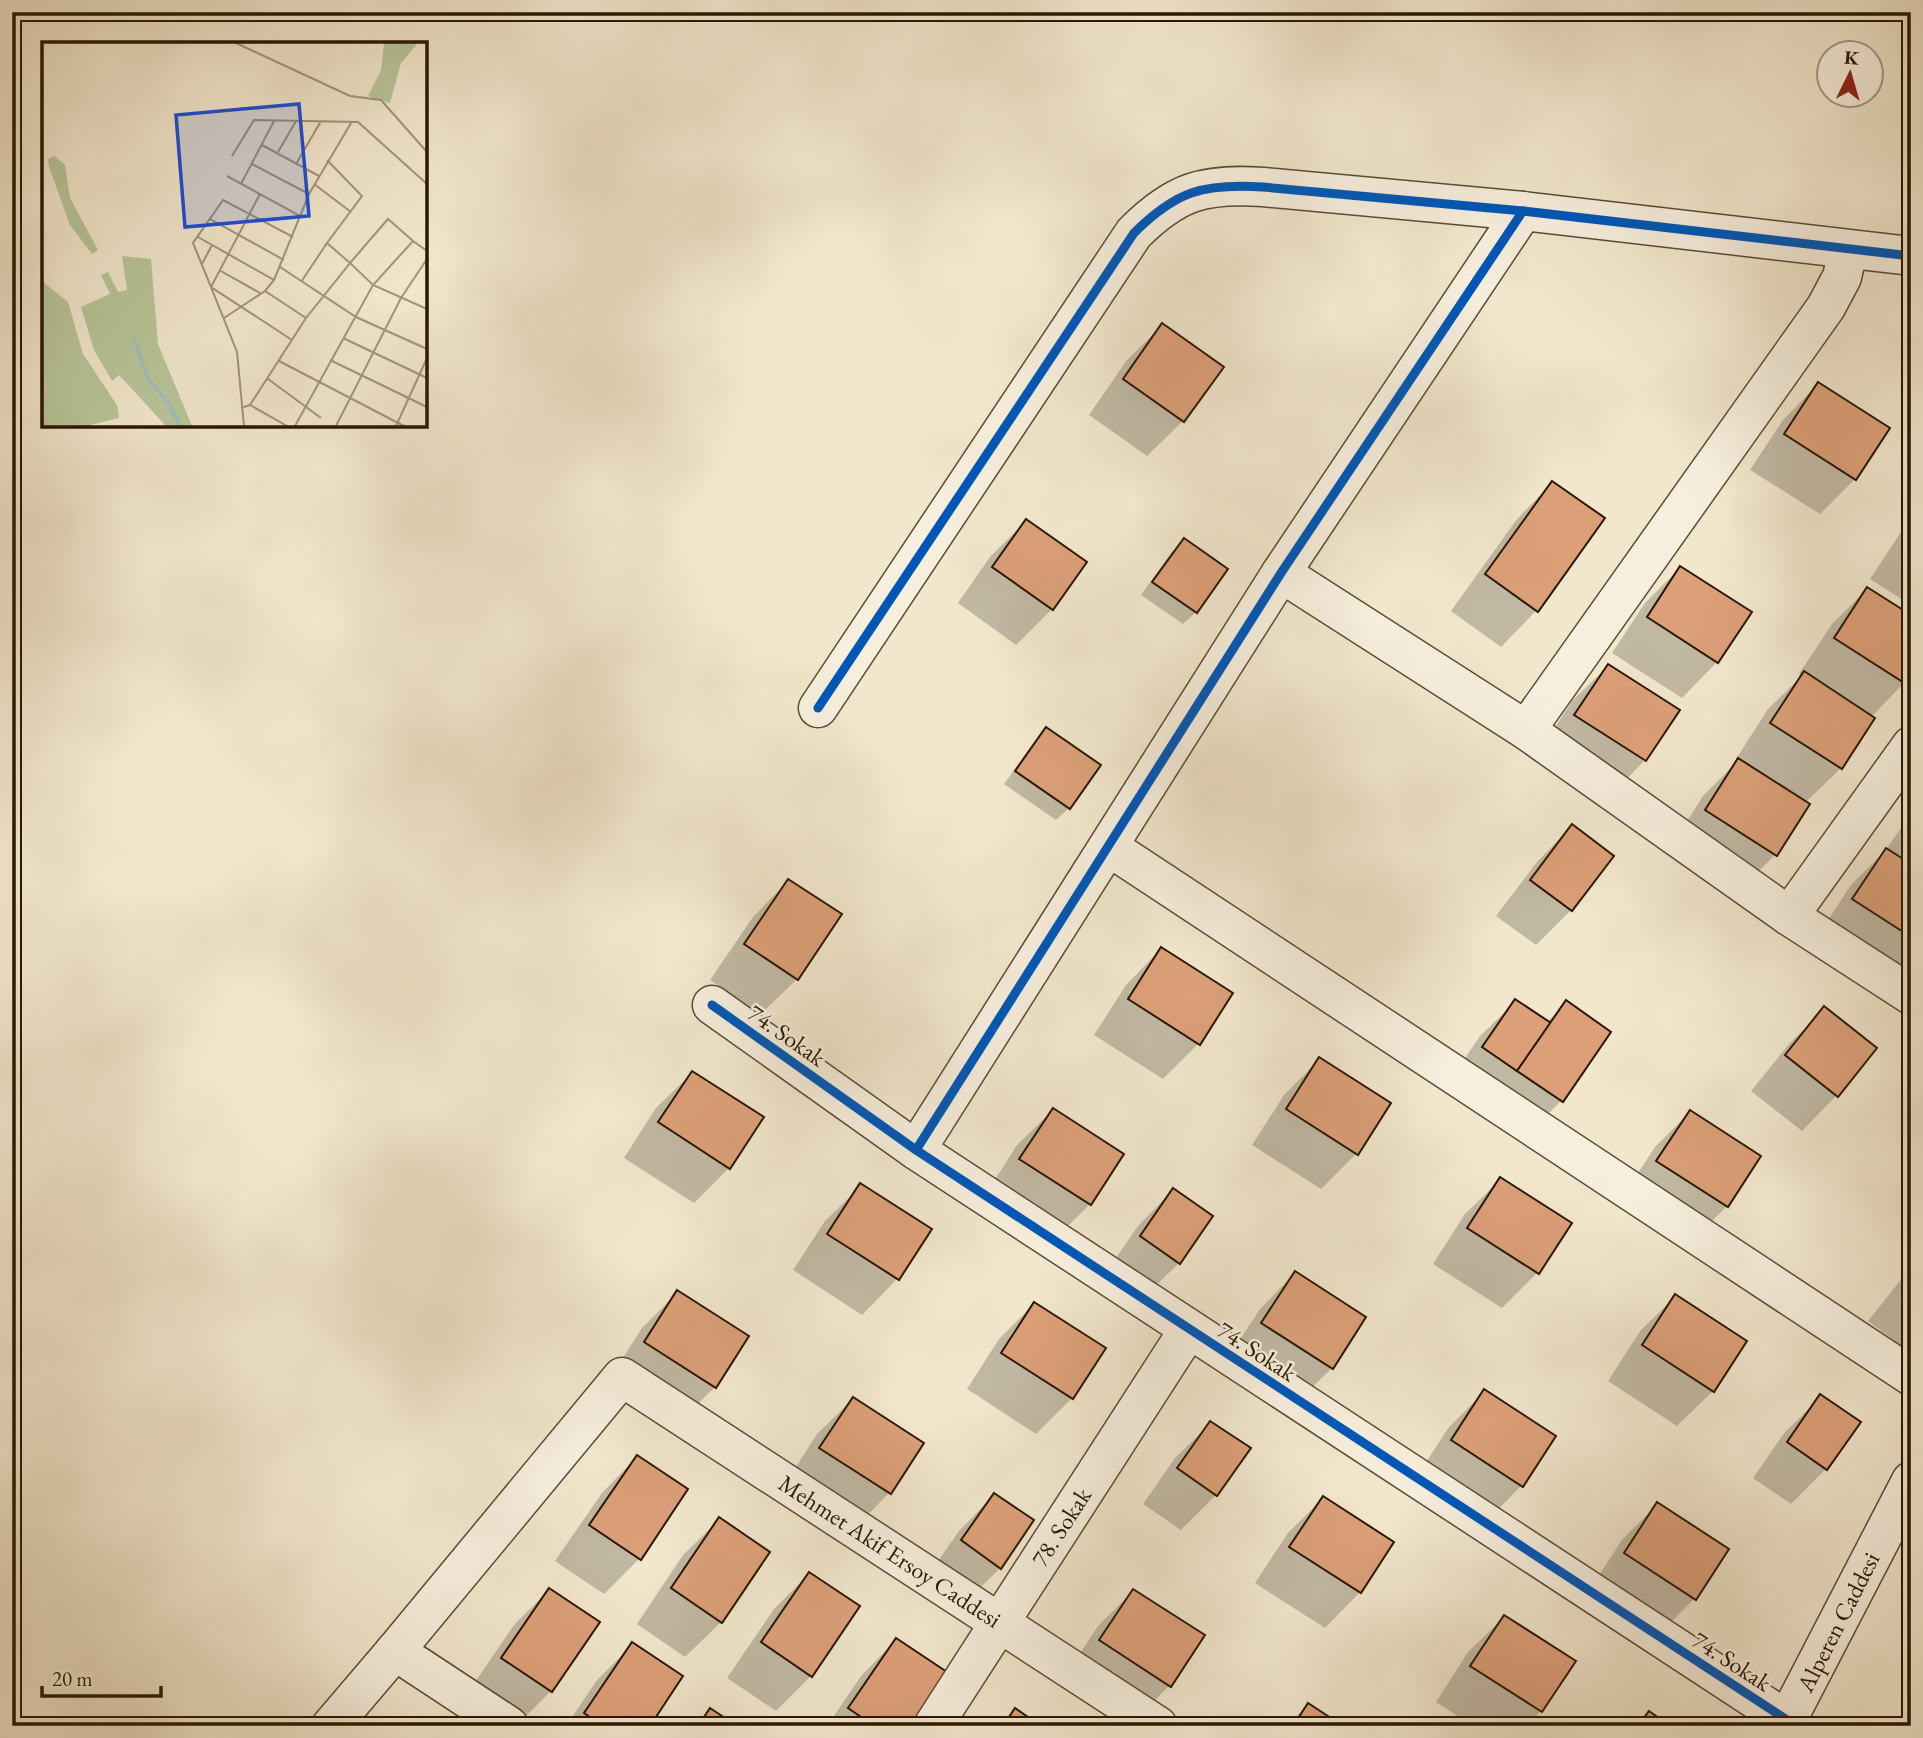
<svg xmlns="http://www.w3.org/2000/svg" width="1923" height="1738" font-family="'EB Garamond',serif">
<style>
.shadow{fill:#0003}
.building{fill:#dca079;stroke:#281700;stroke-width:2}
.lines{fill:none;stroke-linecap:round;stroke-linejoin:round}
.minor-casing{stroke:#5a4b33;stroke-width:41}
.minor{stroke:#f7efde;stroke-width:38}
.cycleway-casing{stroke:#f7efde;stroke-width:13}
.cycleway{stroke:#0057b8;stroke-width:9}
.labels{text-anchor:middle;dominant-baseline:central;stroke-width:5;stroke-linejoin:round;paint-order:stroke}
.street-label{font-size:24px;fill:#281700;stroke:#f7efde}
.inset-river{fill:none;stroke:#9fbec1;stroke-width:3.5}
.inset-road{fill:none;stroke:#a1947b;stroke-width:2}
.view{fill:#1d4ed8;fill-opacity:0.15;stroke:#1d4ed8;stroke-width:3.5}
.inset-edge{fill:none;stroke:#281700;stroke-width:3.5}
</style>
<rect width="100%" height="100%" fill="#f2e7cd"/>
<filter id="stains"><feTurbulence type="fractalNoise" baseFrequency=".00286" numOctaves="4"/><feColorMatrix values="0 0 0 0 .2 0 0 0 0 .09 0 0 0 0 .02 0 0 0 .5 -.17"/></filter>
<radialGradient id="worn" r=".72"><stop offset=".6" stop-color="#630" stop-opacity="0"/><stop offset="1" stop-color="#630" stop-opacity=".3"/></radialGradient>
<!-- shadow -->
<g class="shadow">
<path d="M 1163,325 L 1183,421 L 1147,456 L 1089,415 L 1127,360 Z"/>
<path d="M 1818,384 L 1855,479 L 1820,514 L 1750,470 L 1783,420 Z"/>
<path d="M 1552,483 L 1602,519 L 1536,611 L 1501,647 L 1451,611 L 1517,519 Z"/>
<path d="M 1026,521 L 1084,563 L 1052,609 L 1016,645 L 958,603 L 990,557 Z"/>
<path d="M 1911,521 L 1911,605 L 1870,579 L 1903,529 Z"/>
<path d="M 1184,540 L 1196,612 L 1183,624 L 1141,595 L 1171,553 Z"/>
<path d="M 1680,568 L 1717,662 L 1682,698 L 1612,653 L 1645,603 Z"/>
<path d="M 1867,589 L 1911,673 L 1904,683 L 1871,717 L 1873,718 L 1841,768 L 1805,803 L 1775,855 L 1740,890 L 1671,846 L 1703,796 L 1738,761 L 1736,759 L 1768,709 L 1802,676 L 1799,674 L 1832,624 Z"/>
<path d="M 1608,666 L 1645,760 L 1610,796 L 1540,751 L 1572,701 Z"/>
<path d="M 1047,729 L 1069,808 L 1056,820 L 1004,784 L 1034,742 Z"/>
<path d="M 1911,813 L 1911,956 L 1888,980 L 1818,935 L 1851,885 L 1885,851 Z"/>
<path d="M 1572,826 L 1571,910 L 1536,945 L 1496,916 L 1537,862 Z"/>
<path d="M 788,881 L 797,979 L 761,1014 L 710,980 L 753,917 Z"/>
<path d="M 1161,949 L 1198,1044 L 1163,1079 L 1094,1035 L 1126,985 Z"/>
<path d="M 1516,1001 L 1547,1022 L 1566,1003 L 1561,1101 L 1526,1136 L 1448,1083 L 1480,1036 Z"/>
<path d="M 1824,1009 L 1837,1095 L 1802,1131 L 1751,1091 L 1789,1044 Z"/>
<path d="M 1320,1059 L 1389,1104 L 1356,1154 L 1321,1189 L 1252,1145 L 1284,1095 Z"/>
<path d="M 692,1073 L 729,1168 L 694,1203 L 624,1158 L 656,1108 Z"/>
<path d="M 1053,1110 L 1122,1154 L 1090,1204 L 1054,1240 L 985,1195 L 1017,1145 Z"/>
<path d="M 1690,1112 L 1759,1156 L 1727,1206 L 1691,1242 L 1622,1197 L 1655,1147 Z"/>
<path d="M 1501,1179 L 1537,1273 L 1502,1308 L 1433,1264 L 1465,1214 Z"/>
<path d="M 861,1186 L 930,1230 L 897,1279 L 862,1315 L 793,1270 L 825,1221 Z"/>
<path d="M 1173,1190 L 1179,1263 L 1143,1298 L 1106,1272 L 1138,1226 Z"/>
<path d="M 1911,1267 L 1911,1353 L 1868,1321 Z"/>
<path d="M 1295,1273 L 1332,1368 L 1296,1403 L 1227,1359 L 1260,1309 Z"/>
<path d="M 677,1293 L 715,1387 L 679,1422 L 610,1378 L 642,1328 Z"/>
<path d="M 1676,1296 L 1713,1391 L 1677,1426 L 1608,1381 L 1640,1331 Z"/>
<path d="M 1034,1304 L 1104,1348 L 1072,1398 L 1036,1434 L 967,1389 L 999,1339 Z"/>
<path d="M 1484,1392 L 1553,1436 L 1521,1486 L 1486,1522 L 1417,1476 L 1449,1427 Z"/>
<path d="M 1821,1397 L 1826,1469 L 1791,1504 L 1753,1478 L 1785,1432 Z"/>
<path d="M 853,1399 L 922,1443 L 889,1493 L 854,1529 L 785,1484 L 817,1434 Z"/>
<path d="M 1211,1423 L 1216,1495 L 1181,1530 L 1143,1504 L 1175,1458 Z"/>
<path d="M 637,1457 L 639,1559 L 604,1594 L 555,1561 L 602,1493 Z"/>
<path d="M 994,1495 L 1000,1568 L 965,1603 L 927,1577 L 959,1531 Z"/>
<path d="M 1323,1498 L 1392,1542 L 1360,1592 L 1325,1628 L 1255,1583 L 1288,1533 Z"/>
<path d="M 1657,1505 L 1727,1549 L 1694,1599 L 1659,1634 L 1590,1589 L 1622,1540 Z"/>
<path d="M 719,1520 L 721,1622 L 685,1657 L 637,1624 L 683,1555 Z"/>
<path d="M 809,1574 L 811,1676 L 776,1711 L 727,1678 L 774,1609 Z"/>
<path d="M 549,1590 L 598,1622 L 551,1691 L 516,1726 L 467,1694 L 514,1625 Z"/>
<path d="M 1133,1591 L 1170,1685 L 1134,1721 L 1065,1676 L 1098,1626 Z"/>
<path d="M 1504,1617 L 1541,1711 L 1527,1726 L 1473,1726 L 1436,1702 L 1468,1652 Z"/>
<path d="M 896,1640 L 909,1726 L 827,1726 L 861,1676 Z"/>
<path d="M 633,1644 L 648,1726 L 566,1726 L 597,1680 Z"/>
<path d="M 1308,1705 L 1339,1726 L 1287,1726 Z"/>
<path d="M 388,1719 L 398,1726 L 382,1726 Z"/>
</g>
<!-- building -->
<g class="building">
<path d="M 1162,323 L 1224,367 L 1184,422 L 1123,379 Z"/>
<path d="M 1818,382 L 1890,428 L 1856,480 L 1784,434 Z"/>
<path d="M 1552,481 L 1605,518 L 1538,612 L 1485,574 Z"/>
<path d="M 1026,519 L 1087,562 L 1053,610 L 992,567 Z"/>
<path d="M 1184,538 L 1228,569 L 1197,613 L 1152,582 Z"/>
<path d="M 1680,566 L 1752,612 L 1718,663 L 1647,617 Z"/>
<path d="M 1867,587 L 1911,615 L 1911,676 L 1906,684 L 1834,638 Z"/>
<path d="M 1608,664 L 1680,710 L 1646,761 L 1574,715 Z"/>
<path d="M 1804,671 L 1875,718 L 1842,769 L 1770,723 Z"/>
<path d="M 1046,727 L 1101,765 L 1070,809 L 1015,771 Z"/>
<path d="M 1738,758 L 1810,804 L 1777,856 L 1705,810 Z"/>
<path d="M 1572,824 L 1614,856 L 1572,911 L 1530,880 Z"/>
<path d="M 1886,848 L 1911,864 L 1911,937 L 1852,899 Z"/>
<path d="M 788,879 L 842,914 L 798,980 L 744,944 Z"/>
<path d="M 1161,947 L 1233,993 L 1200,1045 L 1128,999 Z"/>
<path d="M 1515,999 L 1551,1023 L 1517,1071 L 1482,1047 Z"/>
<path d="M 1566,1000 L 1611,1032 L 1563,1102 L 1517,1071 Z"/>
<path d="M 1824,1006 L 1877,1048 L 1838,1097 L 1785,1055 Z"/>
<path d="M 1319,1057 L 1391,1103 L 1358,1155 L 1286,1109 Z"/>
<path d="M 692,1071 L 764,1117 L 730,1169 L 658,1122 Z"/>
<path d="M 1053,1108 L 1124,1154 L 1091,1205 L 1019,1159 Z"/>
<path d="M 1690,1110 L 1761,1156 L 1728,1207 L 1656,1161 Z"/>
<path d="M 1500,1177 L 1572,1223 L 1539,1274 L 1467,1228 Z"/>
<path d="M 860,1183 L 932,1229 L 899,1280 L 827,1234 Z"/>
<path d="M 1173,1188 L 1213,1216 L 1180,1264 L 1140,1236 Z"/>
<path d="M 1295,1271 L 1366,1317 L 1333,1369 L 1261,1323 Z"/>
<path d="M 677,1290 L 749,1336 L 716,1388 L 644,1342 Z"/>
<path d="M 1675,1294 L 1747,1341 L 1714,1392 L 1642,1345 Z"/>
<path d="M 1034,1302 L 1106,1348 L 1073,1399 L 1001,1353 Z"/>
<path d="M 1484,1389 L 1556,1436 L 1523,1487 L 1451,1440 Z"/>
<path d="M 1820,1394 L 1861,1422 L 1827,1470 L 1787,1442 Z"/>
<path d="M 853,1397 L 924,1443 L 891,1494 L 819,1448 Z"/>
<path d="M 1210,1421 L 1251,1448 L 1217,1496 L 1177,1468 Z"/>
<path d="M 637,1455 L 688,1489 L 641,1560 L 589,1525 Z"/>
<path d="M 994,1493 L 1034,1520 L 1001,1569 L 961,1540 Z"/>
<path d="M 1323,1496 L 1394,1542 L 1361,1593 L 1289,1547 Z"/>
<path d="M 1657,1502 L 1729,1549 L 1696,1600 L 1624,1553 Z"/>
<path d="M 719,1517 L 770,1552 L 722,1623 L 671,1588 Z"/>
<path d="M 809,1572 L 860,1606 L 812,1677 L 761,1642 Z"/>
<path d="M 549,1588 L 600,1622 L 552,1692 L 501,1658 Z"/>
<path d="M 1133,1589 L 1205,1635 L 1171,1687 L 1099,1640 Z"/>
<path d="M 1504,1615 L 1576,1661 L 1542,1712 L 1470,1666 Z"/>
<path d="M 896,1638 L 947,1672 L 911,1726 L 874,1726 L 848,1708 Z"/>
<path d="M 632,1642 L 683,1676 L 650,1726 L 603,1726 L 584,1713 Z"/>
<path d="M 1308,1703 L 1343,1726 L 1293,1726 Z"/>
<path d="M 710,1708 L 737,1726 L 698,1726 Z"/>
<path d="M 1015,1708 L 1041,1726 L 1003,1726 Z"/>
<path d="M 1649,1711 L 1670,1726 L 1638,1726 Z"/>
</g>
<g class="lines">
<!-- minor casing -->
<g class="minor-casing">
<g id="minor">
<path d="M 1281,573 L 1526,730 L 1789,916 L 1911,995"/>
<path d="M 818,708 L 1134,233 C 1176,191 1204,183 1263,187 L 1523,211 L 1911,256"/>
<path d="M 1526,730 L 1826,307 L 1842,277 L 1848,251"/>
<path d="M 1109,847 L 1911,1376"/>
<path d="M 1789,916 L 1911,746"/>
<path d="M 712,1005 L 916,1150 L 1787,1720"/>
<path d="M 916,1150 L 1281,573 L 1523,211"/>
<path d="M 395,1651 L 509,1726"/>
<path d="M 331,1726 L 395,1651 L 622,1377 L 1158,1726"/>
<path d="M 933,1726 L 1189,1329"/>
<path d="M 1784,1726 L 1911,1481"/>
</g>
</g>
<!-- minor -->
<use href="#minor" class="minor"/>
<!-- cycleway casing -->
<g class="cycleway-casing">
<g id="cycleway">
<path d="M 818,708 L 1134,233 C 1176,191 1204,183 1263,187 L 1523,211 L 1911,256"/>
<path d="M 712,1005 L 916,1150 L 1787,1720"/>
<path d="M 916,1150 L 1281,573 L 1523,211"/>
</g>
</g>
<!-- cycleway -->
<use href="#cycleway" class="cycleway"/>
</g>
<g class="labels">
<!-- street labels -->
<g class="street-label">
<text transform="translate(787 1035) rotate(35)">74. Sokak</text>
<text transform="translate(1257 1351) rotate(33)">74. Sokak</text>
<text transform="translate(1061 1527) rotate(-57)">78. Sokak</text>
<text transform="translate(890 1551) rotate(33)">Mehmet Akif Ersoy Caddesi</text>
<text transform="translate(1838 1622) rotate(-63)">Alperen Caddesi</text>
<text transform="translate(1732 1661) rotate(33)">74. Sokak</text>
</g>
</g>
<!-- overview -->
<g transform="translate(42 42)">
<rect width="385" height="385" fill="#f2e7cd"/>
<path d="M 342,1 L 376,1 L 359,21 L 348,61 L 326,54 L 339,28 ZM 12,114 L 23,123 L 28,156 L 56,208 L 50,212 L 28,183 L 7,125 L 6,117 ZM 80,214 L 109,217 L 116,302 L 150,384 L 124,384 L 77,333 L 70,339 L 52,308 L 39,265 L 68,252 L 59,233 L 66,230 L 76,250 L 85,248 ZM 0,239 L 26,260 L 41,312 L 75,363 L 77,376 L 44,384 L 0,384 Z" fill="#b8c69a"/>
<path class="inset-river" d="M 92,297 L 106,337 L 125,359 L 138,384"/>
<path class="inset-road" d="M 194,1 L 308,54 L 339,58 L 385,110M 220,103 L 277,134M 236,110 L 254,79M 190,114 L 212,78 L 316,80 L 385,142M 285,118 L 320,154 L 285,201M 210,122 L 267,152M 254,122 L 279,79M 185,134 L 258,174M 199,142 L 232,79M 272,142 L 309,170M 168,177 L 242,218M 156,195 L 232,238M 371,199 L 346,177 L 308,221 L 331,243 L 385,267M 160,222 L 170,203M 238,225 L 314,275 L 385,307M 177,228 L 218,251M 223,249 L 264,276M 182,276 L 223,249 L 232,238 L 267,152 L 309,81M 301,296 L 385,336M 250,298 L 169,245 L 151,201 L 181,158 L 251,195M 288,318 L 385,365M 237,319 L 362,384M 226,337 L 279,376M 208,363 L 245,384M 199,366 L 208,363 L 264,276 L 308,221 L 285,201 L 259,240M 202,384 L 195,310 L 169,245 L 218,152M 253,384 L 331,243 L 371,199 L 385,209M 294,384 L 359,256 L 385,217M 354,384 L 385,316"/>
<path class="view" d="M 257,62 L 267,174 L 143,185 L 134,73 Z"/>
<rect width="385" height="385" class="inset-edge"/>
</g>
<!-- margin -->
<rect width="1923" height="1738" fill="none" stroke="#f2e7cd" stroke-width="42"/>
<rect x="14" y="14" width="1895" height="1710" fill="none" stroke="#281700" stroke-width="3.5"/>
<rect x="21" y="21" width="1881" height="1696" fill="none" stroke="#281700" stroke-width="2"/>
<!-- north arrow -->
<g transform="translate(1850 74) rotate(5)"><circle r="33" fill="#f7efde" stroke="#a49985" stroke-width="2"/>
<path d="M0-5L12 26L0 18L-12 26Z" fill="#8f2418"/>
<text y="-10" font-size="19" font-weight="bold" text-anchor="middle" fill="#281700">K</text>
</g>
<!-- scale -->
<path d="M42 1686v10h119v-10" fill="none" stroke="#281700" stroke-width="3.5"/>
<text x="52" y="1686" font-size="21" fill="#281700" stroke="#f7efde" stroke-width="5" paint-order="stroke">20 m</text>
<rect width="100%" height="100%" filter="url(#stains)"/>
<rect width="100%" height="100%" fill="url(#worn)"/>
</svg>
